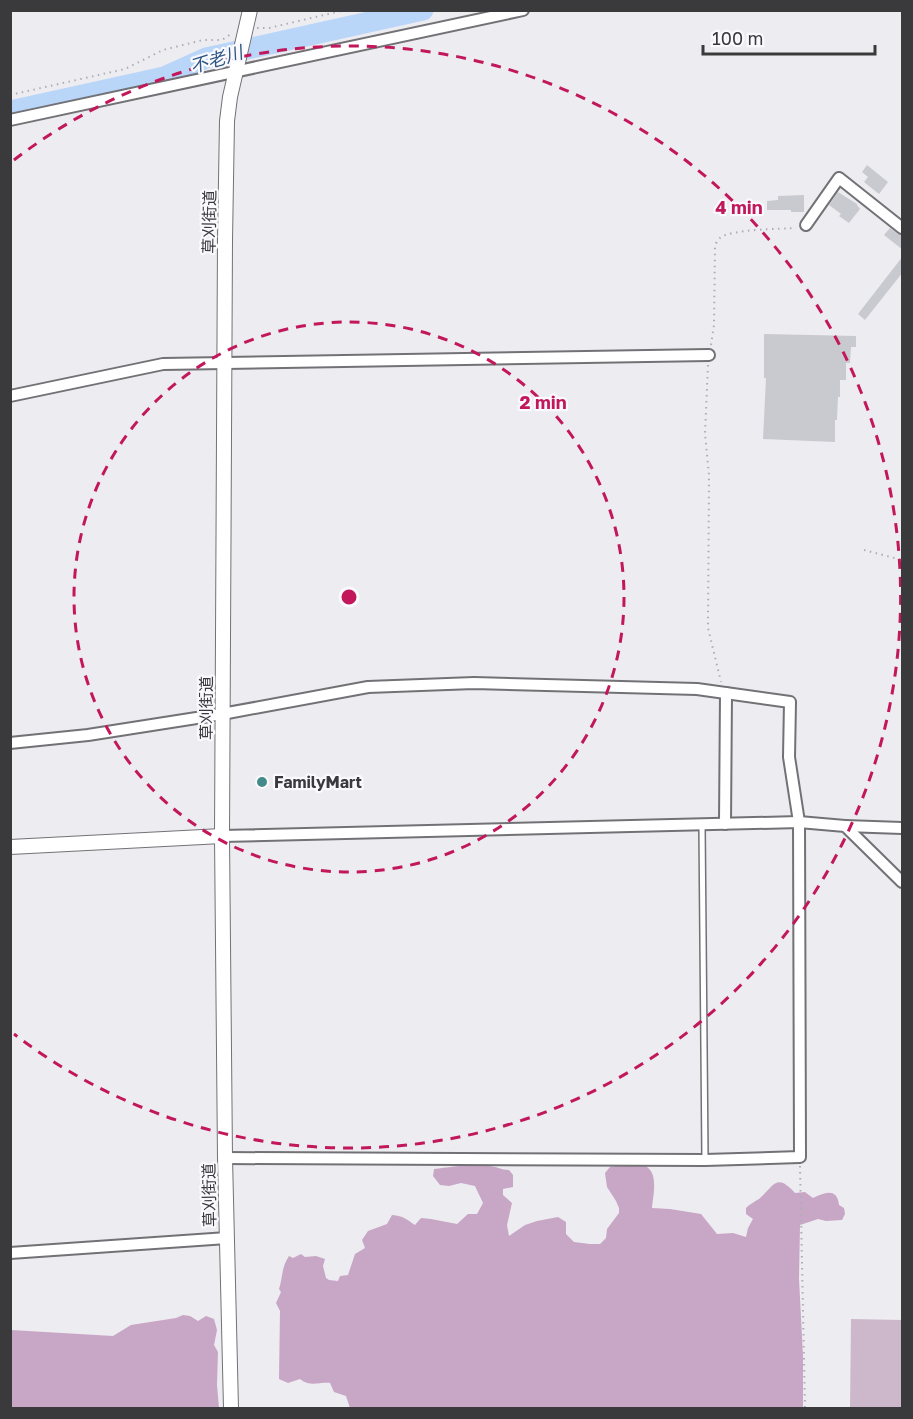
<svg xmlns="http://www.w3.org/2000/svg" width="913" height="1419" font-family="'Golos Text','Noto Sans JP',sans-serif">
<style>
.green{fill:#cdb8cb}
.forest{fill:#c8a6c5}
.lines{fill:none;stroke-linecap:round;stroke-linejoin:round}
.river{stroke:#b9d6f9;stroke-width:21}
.building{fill:#c9cacf}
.service-casing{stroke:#727276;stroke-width:8}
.minor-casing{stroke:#727276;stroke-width:14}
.tertiary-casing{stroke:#727276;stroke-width:16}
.path{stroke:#aeaeb2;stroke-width:2;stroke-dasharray:1.5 4.5;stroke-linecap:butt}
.service{stroke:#fff;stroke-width:5}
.minor{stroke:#fff;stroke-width:10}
.tertiary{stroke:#fff;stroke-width:14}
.ring{fill:none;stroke:#c2185b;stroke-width:3;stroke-dasharray:10 8}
.poi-dot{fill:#438b8a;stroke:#faf9fe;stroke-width:2}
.labels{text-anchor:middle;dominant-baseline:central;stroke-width:4.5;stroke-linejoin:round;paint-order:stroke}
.street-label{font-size:16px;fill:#3a3a3c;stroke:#faf9fe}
.poi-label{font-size:16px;font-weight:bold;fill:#3a3a3c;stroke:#faf9fe;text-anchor:start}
.water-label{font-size:18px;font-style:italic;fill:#2e5683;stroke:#faf9fe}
.centre{fill:#c2185b;stroke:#faf9fe;stroke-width:3}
.ring-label{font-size:18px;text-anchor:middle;font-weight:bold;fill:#c2185b;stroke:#faf9fe;stroke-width:4.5;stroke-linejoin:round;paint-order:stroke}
</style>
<rect width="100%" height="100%" fill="#edecf1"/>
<!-- green -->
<path class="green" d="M 851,1319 L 902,1320 L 902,1408 L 850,1408 Z"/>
<!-- forest -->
<g class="forest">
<path d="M 622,1165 C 629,1165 636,1164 642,1165 C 660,1169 653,1195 652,1208 L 670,1209 L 701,1214 L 717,1234 L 733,1233 L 746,1237 L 748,1228 L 753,1219 L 746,1214 L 746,1208 C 750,1204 754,1202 759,1199 C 774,1186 776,1172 795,1193 L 805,1192 L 813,1198 C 824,1193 837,1187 839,1205 L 844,1208 L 845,1214 L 842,1220 L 826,1221 L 818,1219 L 800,1225 L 799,1279 L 803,1356 L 803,1408 L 350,1408 L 346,1396 L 334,1392 L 330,1383 C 319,1382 309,1387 300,1379 L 288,1383 L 279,1379 L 280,1311 L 276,1303 L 281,1292 L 279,1289 C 283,1277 281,1268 289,1256 L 293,1258 L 301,1254 L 305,1257 L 316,1256 L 325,1259 L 323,1266 L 326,1278 L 329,1280 L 338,1281 L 340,1276 L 348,1275 L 355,1254 L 365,1248 L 362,1240 L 368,1231 L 387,1224 L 392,1215 C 404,1216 406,1219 415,1225 L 421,1218 L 431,1219 L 457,1224 L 468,1214 L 477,1214 L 483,1203 L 475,1186 L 461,1183 L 449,1186 L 440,1185 L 433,1176 L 434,1169 C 451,1167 471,1163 489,1166 C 496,1166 501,1170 509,1170 L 513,1175 L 513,1187 L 503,1189 L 503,1195 L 512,1203 L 507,1225 L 509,1236 L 525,1225 L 537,1221 L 558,1217 L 566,1222 L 566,1234 L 574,1242 L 590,1244 L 600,1244 L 606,1238 L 607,1229 L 619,1213 L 619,1208 L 616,1201 L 607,1187 L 605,1173 L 610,1167 Z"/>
<path d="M 183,1315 L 190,1316 L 198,1321 L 206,1316 L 214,1319 L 217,1330 L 214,1345 L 218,1352 L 217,1385 L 219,1408 L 11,1408 L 11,1330 L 113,1336 L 131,1325 L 176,1318 Z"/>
</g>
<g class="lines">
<!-- river -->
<path class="river" d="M 10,111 L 164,77 L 206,58 L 423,10"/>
</g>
<!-- building -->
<g class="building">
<path d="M 867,165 L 888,182 L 879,194 L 864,182 L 868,177 L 862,172 Z"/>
<path d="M 838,192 L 857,204 L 857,205 L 860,209 L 849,223 L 839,216 L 841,214 L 829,205 Z"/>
<path d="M 804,195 L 804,212 L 791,212 L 791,210 L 767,210 L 767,201 L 778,200 L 778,196 Z"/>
<path d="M 890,228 L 898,234 L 903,235 L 903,250 L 884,235 Z"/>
<path d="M 903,256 L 903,272 L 865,320 L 858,314 Z"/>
<path d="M 764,334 L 856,336 L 856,347 L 851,347 L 850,363 L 846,363 L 846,380 L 840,380 L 840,397 L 838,397 L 837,420 L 835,420 L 835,442 L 763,439 L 766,378 L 764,378 Z"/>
</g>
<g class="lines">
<!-- service casing -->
<g class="service-casing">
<path id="service" d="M 702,825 L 705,1159"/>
</g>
<!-- minor casing -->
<g class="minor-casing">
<g id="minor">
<path d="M 10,120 L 523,10"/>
<path d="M 806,225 L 839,178 L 902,228"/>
<path d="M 10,396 L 163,364 L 709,355"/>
<path d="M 10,743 L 88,735 L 222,714 L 368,687 L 474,683 L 697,689 L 790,702 L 789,757 L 799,822 L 800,1157 L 705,1160 L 225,1158"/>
<path d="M 725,824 L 726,693"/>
<path d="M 845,826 L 902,828"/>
<path d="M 222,836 L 799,822 L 845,826 L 902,882"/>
<path d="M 10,1253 L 227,1238"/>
</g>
</g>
<!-- tertiary casing -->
<g class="tertiary-casing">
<g id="tertiary">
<path d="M 10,847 L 222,836"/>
<path d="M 231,1408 L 225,1158 L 222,836 L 225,240 L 227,121 L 230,97 L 250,10"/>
</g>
</g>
<!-- path -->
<g class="path">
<path d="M 257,28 L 269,28 L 345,10"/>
<path d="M 10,95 L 125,69 L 163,50 L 203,40 L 222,40 L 231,34"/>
<path d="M 711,345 L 714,325 L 715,246 C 716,243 718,239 720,238 C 730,229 781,229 796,228"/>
<path d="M 708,365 L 705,434 L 709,475 L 708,628 L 721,682"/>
<path d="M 864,550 L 902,560"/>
<path d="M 800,1166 L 805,1408"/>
</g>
<!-- service -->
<use href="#service" class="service"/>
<!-- minor -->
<use href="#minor" class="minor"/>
<!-- tertiary -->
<use href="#tertiary" class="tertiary"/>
</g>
<!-- distance rings -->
<g class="ring">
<circle cx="349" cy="597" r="275"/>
<path d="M14 160A551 551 0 1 1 14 1034"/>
</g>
<!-- markers -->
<circle class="poi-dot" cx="262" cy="782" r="6"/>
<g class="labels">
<!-- street labels -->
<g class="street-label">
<text transform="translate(209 222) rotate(-89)">草刈街道</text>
<text transform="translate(206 708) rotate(-90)">草刈街道</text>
<text transform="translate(209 1195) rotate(-91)">草刈街道</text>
</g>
<!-- poi labels -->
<g class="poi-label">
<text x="274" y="782">FamilyMart</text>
</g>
<!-- water labels -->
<g class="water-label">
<text transform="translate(216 59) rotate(-17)">不老川</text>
</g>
</g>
<circle cx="349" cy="597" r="9" class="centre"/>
<g class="ring-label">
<text x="739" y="214">4 min</text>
<text x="543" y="409">2 min</text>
</g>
<!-- border -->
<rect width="913" height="1419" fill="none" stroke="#3a3a3c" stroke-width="24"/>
<!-- scale -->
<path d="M703 45v9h172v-9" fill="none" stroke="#3a3a3c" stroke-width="3"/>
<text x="712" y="45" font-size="18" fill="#3a3a3c" stroke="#faf9fe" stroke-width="4.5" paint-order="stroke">100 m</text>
</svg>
